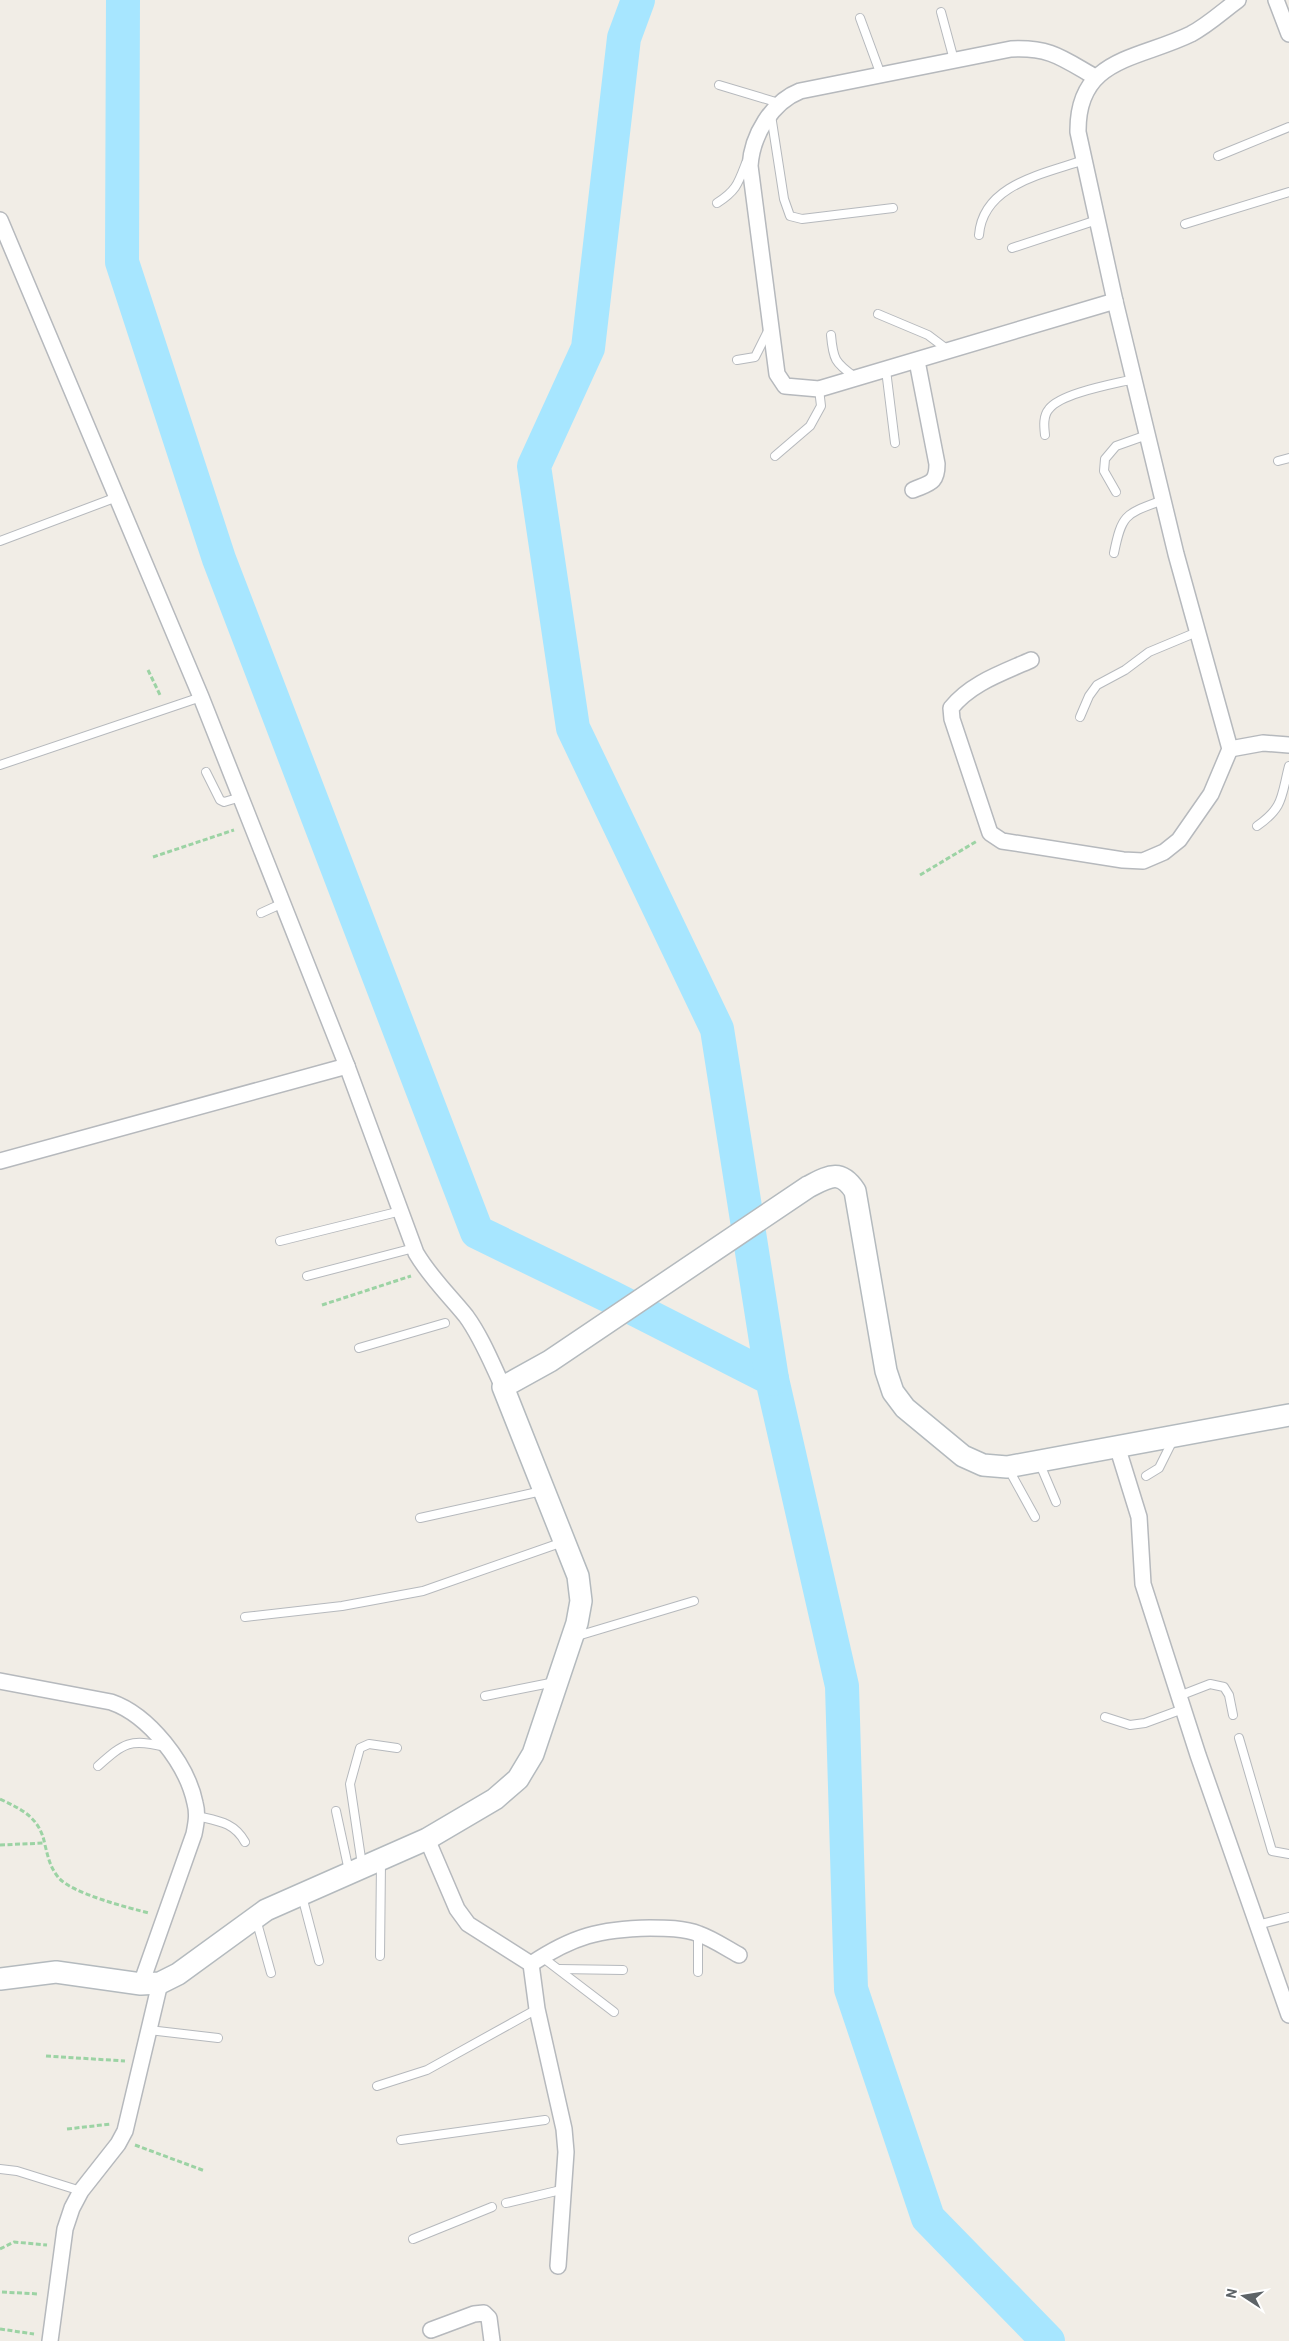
<svg xmlns="http://www.w3.org/2000/svg" width="1289" height="2341" font-family="Barlow,sans-serif">
<style>
.lines{fill:none;stroke-linecap:round;stroke-linejoin:round}
.river{stroke:#a7e6ff;stroke-width:34}
.service-casing{stroke:#b6b9bd;stroke-width:10}
.minor-casing{stroke:#b6b9bd;stroke-width:18}
.secondary-casing{stroke:#b4babe;stroke-width:24}
.path{stroke:#9cd3a4;stroke-width:3;stroke-dasharray:5 2.5;stroke-linecap:butt}
.service{stroke:#fff;stroke-width:8}
.minor{stroke:#fff;stroke-width:15}
.secondary{stroke:#fff;stroke-width:21}
</style>
<rect width="100%" height="100%" fill="#f1ede6"/>
<g class="lines">
<!-- river -->
<g class="river">
<path d="M 123,0 L 122,262 L 219,559 L 477,1232 L 611,1297 L 772,1379 L 842,1686 L 851,1989 L 928,2218 L 1048,2341"/>
<path d="M 638,0 L 624,38 L 588,348 L 534,466 L 573,728 L 717,1029 L 772,1379"/>
</g>
<!-- service casing -->
<g class="service-casing">
<g id="service">
<path d="M 941,12 L 954,60"/>
<path d="M 860,18 L 881,75"/>
<path d="M 719,85 L 779,103"/>
<path d="M 771,115 L 784,199 L 790,216 L 802,219 L 893,208"/>
<path d="M 1218,156 L 1289,127"/>
<path d="M 717,203 C 736,191 738,184 746,163"/>
<path d="M 1185,224 L 1289,192"/>
<path d="M 979,235 C 983,184 1044,174 1084,160"/>
<path d="M 1012,248 L 1097,220"/>
<path d="M 878,314 L 928,335 L 948,350"/>
<path d="M 831,335 C 833,359 835,363 855,377"/>
<path d="M 737,360 L 755,357 L 768,331"/>
<path d="M 886,370 L 895,443"/>
<path d="M 1045,435 C 1044,426 1043,416 1049,409 C 1061,393 1114,384 1134,379"/>
<path d="M 775,456 L 810,426 L 821,406 L 819,389"/>
<path d="M 1278,461 L 1289,458"/>
<path d="M 1116,492 L 1104,471 L 1105,459 L 1116,446 L 1147,435"/>
<path d="M 0,541 L 117,497"/>
<path d="M 1114,553 C 1122,513 1126,514 1163,500"/>
<path d="M 1080,717 L 1089,696 L 1097,685 L 1125,670 L 1149,652 L 1197,632"/>
<path d="M 0,765 L 201,697"/>
<path d="M 206,772 L 220,800 L 224,802 L 241,797"/>
<path d="M 1257,826 C 1284,807 1281,797 1289,766"/>
<path d="M 261,913 L 283,903"/>
<path d="M 280,1241 L 401,1211"/>
<path d="M 307,1276 L 414,1248"/>
<path d="M 359,1348 L 445,1323"/>
<path d="M 1039,1462 L 1056,1502"/>
<path d="M 1008,1468 L 1035,1517"/>
<path d="M 1146,1476 L 1159,1468 L 1173,1440"/>
<path d="M 420,1518 L 542,1491"/>
<path d="M 245,1617 L 342,1606 L 423,1591 L 563,1542"/>
<path d="M 574,1637 L 694,1601"/>
<path d="M 485,1696 L 555,1682"/>
<path d="M 1179,1696 L 1210,1684 L 1224,1687 L 1229,1695 L 1233,1715"/>
<path d="M 1105,1717 L 1130,1725 L 1145,1723 L 1183,1709"/>
<path d="M 1239,1738 L 1272,1851 L 1289,1854"/>
<path d="M 98,1766 C 124,1743 130,1738 165,1747"/>
<path d="M 336,1811 L 349,1871"/>
<path d="M 197,1816 C 218,1821 234,1822 245,1842"/>
<path d="M 362,1865 L 350,1784 L 360,1748 L 369,1744 L 397,1748"/>
<path d="M 302,1896 L 319,1961"/>
<path d="M 256,1919 L 271,1973"/>
<path d="M 1257,1925 L 1289,1917"/>
<path d="M 380,1956 L 381,1862"/>
<path d="M 542,1957 L 614,2012"/>
<path d="M 559,1969 L 623,1970"/>
<path d="M 698,1972 L 698,1934"/>
<path d="M 149,2030 L 218,2038"/>
<path d="M 377,2086 L 427,2070 L 537,2009"/>
<path d="M 401,2140 L 545,2120"/>
<path d="M 0,2169 L 17,2171 L 81,2191"/>
<path d="M 506,2203 L 565,2189"/>
<path d="M 413,2239 L 492,2207"/>
</g>
</g>
<!-- minor casing -->
<g class="minor-casing">
<g id="minor">
<path d="M 1276,0 L 1289,34"/>
<path d="M 1095,77 C 1062,58 1050,47 1011,49 L 800,91 C 772,102 752,135 750,166 L 777,374 L 785,386 L 819,389 L 1115,301"/>
<path d="M 0,220 L 201,697 L 347,1066 L 416,1253 C 430,1277 449,1295 466,1316 C 482,1338 492,1364 503,1387"/>
<path d="M 913,490 C 929,483 937,484 937,464 L 917,361"/>
<path d="M 1031,660 C 1002,673 971,683 951,708 L 952,719 L 990,833 L 1002,841 L 1123,860 L 1143,861 L 1164,852 L 1179,840 L 1211,794 L 1230,749 L 1176,554 L 1115,301 L 1078,132 C 1077,57 1138,60 1191,34 C 1208,25 1223,11 1238,0"/>
<path d="M 1230,749 L 1263,743 L 1289,745"/>
<path d="M 0,1161 L 347,1066"/>
<path d="M 1117,1446 L 1139,1517 L 1143,1584 L 1198,1755 L 1289,2015"/>
<path d="M 0,1681 L 111,1702 C 149,1715 187,1764 195,1803 C 198,1814 196,1824 194,1834 L 141,1984"/>
<path d="M 427,1839 L 457,1909 L 468,1924 L 531,1964"/>
<path d="M 531,1964 L 537,2009 L 564,2129 L 566,2152 L 558,2266"/>
<path d="M 531,1964 C 573,1936 600,1929 650,1928 C 665,1928 684,1928 699,1934 C 713,1939 726,1948 739,1955"/>
<path d="M 431,2330 L 474,2314 L 484,2313 L 489,2318 L 492,2341"/>
<path d="M 50,2341 L 65,2229 L 72,2208 L 81,2191 L 118,2144 L 125,2131 L 160,1983"/>
</g>
</g>
<!-- secondary casing -->
<g class="secondary-casing">
<path id="secondary" d="M 0,1979 L 56,1972 L 141,1984 L 160,1983 L 178,1974 L 266,1910 L 427,1839 L 495,1799 L 518,1779 L 533,1754 L 577,1623 L 581,1601 L 578,1576 L 503,1387 L 550,1361 L 808,1187 C 828,1177 840,1168 855,1191 L 886,1371 L 893,1392 L 905,1408 L 963,1456 L 983,1465 L 1007,1467 L 1289,1415"/>
</g>
<!-- path -->
<g class="path">
<path d="M 148,670 L 161,697"/>
<path d="M 153,857 L 234,830"/>
<path d="M 920,875 L 977,841"/>
<path d="M 322,1305 L 411,1276"/>
<path d="M 0,1799 C 23,1810 40,1818 45,1845 C 48,1857 50,1867 58,1877 C 70,1893 129,1908 149,1913"/>
<path d="M 0,1845 L 45,1843"/>
<path d="M 46,2056 L 125,2061"/>
<path d="M 67,2129 L 111,2124"/>
<path d="M 135,2145 L 205,2171"/>
<path d="M 0,2249 L 14,2242 L 47,2245"/>
<path d="M 2,2292 L 39,2294"/>
<path d="M 0,2329 L 34,2334"/>
</g>
<!-- service -->
<use href="#service" class="service"/>
<!-- minor -->
<use href="#minor" class="minor"/>
<!-- secondary -->
<use href="#secondary" class="secondary"/>
</g>
<!-- north arrow -->
<g transform="translate(1244 2296) rotate(282)" stroke="#ffffff" stroke-width="4" paint-order="stroke">
<path d="M0-4L9 19L0 12L-9 19Z" fill="#5d6367"/>
<text y="-8" font-size="14" font-weight="bold" text-anchor="middle" fill="#5d6367">N</text>
</g>
</svg>
